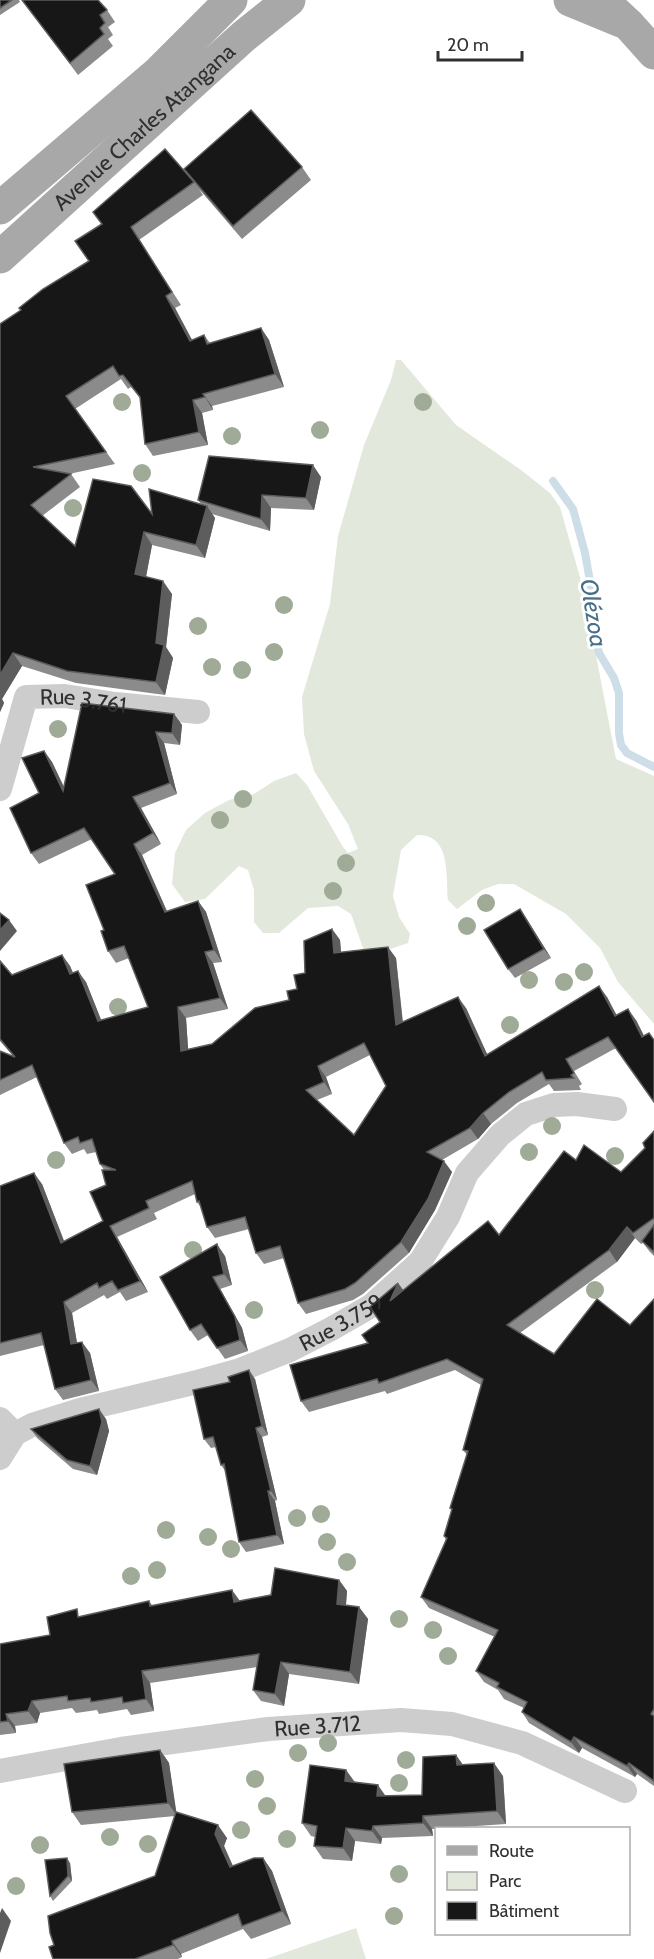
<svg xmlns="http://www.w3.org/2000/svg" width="654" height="1959" font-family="Cabin,sans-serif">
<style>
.green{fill:#e3e8dd}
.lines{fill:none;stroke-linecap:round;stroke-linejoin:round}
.stream{stroke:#cedee8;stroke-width:8}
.street{stroke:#cdcdcd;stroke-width:24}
.primary{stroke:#a8a8a8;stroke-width:33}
.tree{fill:#a0ab97}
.wall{fill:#8b8b8b;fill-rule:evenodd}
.shaded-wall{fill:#5d5d5d}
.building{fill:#171717;stroke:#5d5d5d;stroke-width:1.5;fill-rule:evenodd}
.labels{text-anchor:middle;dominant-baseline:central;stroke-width:6;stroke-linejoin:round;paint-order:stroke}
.street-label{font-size:22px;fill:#303030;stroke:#fff}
.water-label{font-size:24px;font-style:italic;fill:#476f89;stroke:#fff}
</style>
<rect width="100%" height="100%" fill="#fff"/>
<!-- green -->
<g class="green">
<path d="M 396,360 L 401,360 L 456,425 L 521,470 L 550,493 L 560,507 L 583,588 L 616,759 L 654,776 L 654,1024 L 618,982 L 600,948 L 566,914 L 514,884 L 498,884 L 482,890 L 457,909 L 448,900 C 446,875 451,834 417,835 L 401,850 L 393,896 L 399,917 L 410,934 L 408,943 L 376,954 L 364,951 L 351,914 L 338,906 L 308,908 L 279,933 L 263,933 L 254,922 L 254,890 L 248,870 L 239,866 L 205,899 L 185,902 L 172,884 L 175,853 L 186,830 L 205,813 L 229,800 L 254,794 L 274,781 L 296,773 L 307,785 L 343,847 L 348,853 L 358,849 L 348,824 L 314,771 L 304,734 L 302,697 L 330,604 L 338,536 L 364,445 L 391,380 Z"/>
<path d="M 356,1928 L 366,1959 L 266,1959 Z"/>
</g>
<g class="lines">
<!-- stream -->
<path class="stream" d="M 553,481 L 573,509 L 585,553 L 591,587 L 592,616 L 599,653 L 614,678 L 619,693 L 619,733 L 621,745 L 627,753 L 654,767"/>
<!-- street -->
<g class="street">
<path id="s1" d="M 0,789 L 26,697 L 65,696 L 115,704 L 198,712"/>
<path d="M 0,1419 L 15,1434"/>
<path id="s2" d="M 0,1458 L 15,1434 L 32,1425 L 80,1410 L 193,1383 L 240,1370 L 290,1350 L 331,1329 L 371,1306 L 420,1262 L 448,1217 L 467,1173 L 500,1135 L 526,1114 L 554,1105 L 577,1104 L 615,1109"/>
<path id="s3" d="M 0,1771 L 121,1749 L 268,1729 L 401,1720 L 452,1724 L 522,1743 L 625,1791"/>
</g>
<!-- primary -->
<g class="primary">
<path d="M 570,0 L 621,21"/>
<path d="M 602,0 L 628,24 L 654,53"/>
<path d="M 0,208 L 159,72 L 231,0"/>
<path id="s4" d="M 0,257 L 244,36 L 289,0"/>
</g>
</g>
<!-- trees -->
<g class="tree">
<circle cx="122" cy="402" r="9"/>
<circle cx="423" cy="402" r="9"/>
<circle cx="320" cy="430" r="9"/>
<circle cx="232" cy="436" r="9"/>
<circle cx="142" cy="473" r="9"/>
<circle cx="73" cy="508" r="9"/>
<circle cx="284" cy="605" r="9"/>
<circle cx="198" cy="626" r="9"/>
<circle cx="274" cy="652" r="9"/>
<circle cx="212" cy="667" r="9"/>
<circle cx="242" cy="670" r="9"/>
<circle cx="58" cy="729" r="9"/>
<circle cx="243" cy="799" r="9"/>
<circle cx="220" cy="820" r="9"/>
<circle cx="346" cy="863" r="9"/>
<circle cx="333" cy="891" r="9"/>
<circle cx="486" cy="903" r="9"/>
<circle cx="467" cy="926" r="9"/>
<circle cx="584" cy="972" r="9"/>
<circle cx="529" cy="980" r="9"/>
<circle cx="564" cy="982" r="9"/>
<circle cx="118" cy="1007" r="9"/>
<circle cx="510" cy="1025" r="9"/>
<circle cx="552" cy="1126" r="9"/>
<circle cx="529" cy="1152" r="9"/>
<circle cx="615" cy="1156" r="9"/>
<circle cx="56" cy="1160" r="9"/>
<circle cx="193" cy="1250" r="9"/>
<circle cx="595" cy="1290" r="9"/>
<circle cx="254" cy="1310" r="9"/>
<circle cx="321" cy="1514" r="9"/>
<circle cx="297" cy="1518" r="9"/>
<circle cx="166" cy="1530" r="9"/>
<circle cx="208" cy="1537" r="9"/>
<circle cx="327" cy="1542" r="9"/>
<circle cx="231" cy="1549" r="9"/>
<circle cx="347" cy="1562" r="9"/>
<circle cx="157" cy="1570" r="9"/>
<circle cx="131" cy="1576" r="9"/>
<circle cx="399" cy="1619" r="9"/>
<circle cx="433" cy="1630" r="9"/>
<circle cx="448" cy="1656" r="9"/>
<circle cx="328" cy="1743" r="9"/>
<circle cx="298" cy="1753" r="9"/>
<circle cx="406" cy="1760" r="9"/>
<circle cx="255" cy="1779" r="9"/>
<circle cx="399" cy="1783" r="9"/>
<circle cx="267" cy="1806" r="9"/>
<circle cx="241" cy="1830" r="9"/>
<circle cx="110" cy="1837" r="9"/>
<circle cx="287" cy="1839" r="9"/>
<circle cx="148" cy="1844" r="9"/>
<circle cx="40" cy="1845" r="9"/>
<circle cx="399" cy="1874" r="9"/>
<circle cx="16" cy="1886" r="9"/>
<circle cx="394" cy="1916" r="9"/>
</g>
<!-- wall -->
<g class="wall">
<path d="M 0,0 L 19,0 L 20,2 L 0,15 Z"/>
<path d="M 22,0 L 107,10 L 115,22 L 108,27 L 113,35 L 108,39 L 113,46 L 78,75 Z"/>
<path d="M 302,167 L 311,180 L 242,239 L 199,189 L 203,195 L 139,240 L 181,305 L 175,308 L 192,340 L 204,335 L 210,343 L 261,328 L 269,340 L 284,387 L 212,406 L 213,410 L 202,413 L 208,445 L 153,456 L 145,444 L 140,398 L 131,387 L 128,389 L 121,379 L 75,409 L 115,464 L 69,474 L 71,474 L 80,487 L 42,516 L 75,546 L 152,514 L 201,504 L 198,500 L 321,477 L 314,510 L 271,508 L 270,531 L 212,514 L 215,518 L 205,558 L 152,545 L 146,577 L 172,594 L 166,647 L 173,658 L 165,695 L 76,683 L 22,666 L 2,699 L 4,703 L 0,712 L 21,311 L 89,261 L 102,224 L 93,212 L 188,175 Z"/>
<path d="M 174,714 L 182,725 L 180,745 L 164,743 L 177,794 L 141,808 L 161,844 L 142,855 L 167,911 L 198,901 L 206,912 L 222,962 L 213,963 L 228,1009 L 186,1018 L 188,1049 L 212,1044 L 289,1000 L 297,989 L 305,973 L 332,929 L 340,940 L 341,952 L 396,958 L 403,1022 L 466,1008 L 487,1054 L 607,997 L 616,1015 L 636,1020 L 644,1036 L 654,1040 L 616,1048 L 574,1071 L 582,1084 L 579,1086 L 581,1090 L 554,1091 L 549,1084 L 517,1103 L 491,1124 L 478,1139 L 442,1160 L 452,1172 L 435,1210 L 409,1253 L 363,1294 L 353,1300 L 306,1314 L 298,1303 L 284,1258 L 264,1264 L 256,1253 L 249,1229 L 215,1238 L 207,1227 L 202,1208 L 197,1202 L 195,1194 L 154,1213 L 157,1219 L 117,1237 L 148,1292 L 126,1301 L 120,1292 L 107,1299 L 104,1295 L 72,1313 L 77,1343 L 90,1353 L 99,1391 L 63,1400 L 55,1389 L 44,1345 L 0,1356 L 0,1186 L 42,1184 L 64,1241 L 103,1221 L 106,1185 L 104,1170 L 100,1164 L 96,1152 L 87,1154 L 84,1149 L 72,1154 L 64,1143 L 37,1077 L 0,1095 L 0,1051 L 13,1056 L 0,1041 L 0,961 L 12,975 L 62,955 L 70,966 L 73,973 L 86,982 L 101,1020 L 148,1007 L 129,958 L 116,963 L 108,951 L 104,930 L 115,874 L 92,839 L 39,864 L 31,853 L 44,751 L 52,762 L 64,787 ZM 370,1055 L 386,1086 L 354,1135 L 317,1100 L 332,1094 L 326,1077 Z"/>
<path d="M 526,918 L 551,958 L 515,978 L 508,969 Z"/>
<path d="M 654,1131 L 654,1256 L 650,1252 L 643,1243 L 641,1244 L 635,1238 L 617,1262 L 520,1333 L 554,1354 L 630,1325 L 654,1299 L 654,1786 L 637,1774 L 635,1777 L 582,1748 L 579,1753 L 529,1723 L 522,1712 L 524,1708 L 504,1699 L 498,1690 L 484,1682 L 476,1671 L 495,1637 L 429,1608 L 421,1597 L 446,1540 L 444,1536 L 452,1511 L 450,1508 L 467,1455 L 463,1450 L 481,1385 L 455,1370 L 387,1394 L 385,1391 L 309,1412 L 301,1401 L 368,1343 L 380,1322 L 398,1283 L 403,1290 L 499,1235 L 576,1160 L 621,1172 L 645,1148 Z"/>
<path d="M 225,1256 L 232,1285 L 220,1289 L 242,1328 L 248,1351 L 225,1359 L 208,1335 L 198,1341 L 190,1330 L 160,1277 Z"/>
<path d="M 255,1379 L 268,1435 L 262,1437 L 277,1500 L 275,1501 L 284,1544 L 246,1552 L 239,1542 L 226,1472 L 221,1465 L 216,1447 L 211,1448 L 204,1439 Z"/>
<path d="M 106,1419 L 109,1431 L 97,1475 L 73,1469 L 37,1438 L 31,1429 Z"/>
<path d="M 339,1580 L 347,1591 L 346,1605 L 359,1607 L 368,1619 L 359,1684 L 289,1674 L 284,1706 L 261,1701 L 253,1690 L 257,1667 L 150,1683 L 154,1711 L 131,1715 L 127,1709 L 99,1714 L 97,1710 L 76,1713 L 72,1708 L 40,1713 L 37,1723 L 15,1726 L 16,1733 L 0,1735 L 0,1644 L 50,1635 L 82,1616 L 149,1601 L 152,1605 L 240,1601 Z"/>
<path d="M 160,1750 L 169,1763 L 176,1813 L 227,1838 L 224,1846 L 233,1866 L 263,1858 L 272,1871 L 291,1924 L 251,1939 L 243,1929 L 181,1954 L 182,1957 L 178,1959 L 53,1959 L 54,1945 L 155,1876 L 175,1816 L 81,1825 L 72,1812 Z"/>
<path d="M 456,1755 L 463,1765 L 503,1776 L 506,1824 L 432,1829 L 433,1836 L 382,1838 L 381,1844 L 355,1841 L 352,1861 L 323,1859 L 314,1846 L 315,1837 L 311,1836 L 302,1823 L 346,1770 L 355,1782 L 386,1796 L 422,1795 Z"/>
<path d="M 70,1863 L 72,1881 L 53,1901 L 50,1896 Z"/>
</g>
<!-- shaded-wall -->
<g class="shaded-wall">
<path d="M 166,296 L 175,308 L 199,353 L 190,341 Z"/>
<path d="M 261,328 L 269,340 L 284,387 L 275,374 Z"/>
<path d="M 203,394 L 212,406 L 213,410 L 205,397 Z"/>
<path d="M 193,400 L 202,413 L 208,445 L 199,432 Z"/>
<path d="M 313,465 L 321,477 L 314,510 L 306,498 Z"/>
<path d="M 262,495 L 271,508 L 270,531 L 261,519 Z"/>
<path d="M 207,506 L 215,518 L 205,558 L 196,545 Z"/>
<path d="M 144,532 L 152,545 L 144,587 L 135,574 Z"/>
<path d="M 163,581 L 172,594 L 166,647 L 173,658 L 165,695 L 156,682 L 156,643 Z"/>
<path d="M 13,653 L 22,666 L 2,699 L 4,703 L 0,712 L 0,675 Z"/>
<path d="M 174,714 L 182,725 L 180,745 L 172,733 Z"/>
<path d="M 156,732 L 164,743 L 177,794 L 170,783 Z"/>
<path d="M 44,751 L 52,762 L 71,802 L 63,791 Z"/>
<path d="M 133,797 L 141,808 L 161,844 L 153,833 Z"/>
<path d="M 134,844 L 142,855 L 172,923 L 165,912 Z"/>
<path d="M 198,901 L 206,912 L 222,962 L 214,950 Z"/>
<path d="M 520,909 L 526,918 L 551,958 L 544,949 Z"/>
<path d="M 9,920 L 17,931 L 0,951 L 0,930 Z"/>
<path d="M 332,929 L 340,940 L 342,964 L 334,953 Z"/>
<path d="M 388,947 L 396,958 L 404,1036 L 396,1025 Z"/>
<path d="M 205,952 L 213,963 L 228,1009 L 220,998 Z"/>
<path d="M 62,955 L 70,966 L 78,985 L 70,974 Z"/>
<path d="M 78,971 L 86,982 L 106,1032 L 98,1021 Z"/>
<path d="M 599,986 L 607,997 L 623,1027 L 615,1016 Z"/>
<path d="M 458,997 L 466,1008 L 493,1067 L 485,1056 Z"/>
<path d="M 178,1007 L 186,1018 L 189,1062 L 181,1051 Z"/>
<path d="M 628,1009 L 636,1020 L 650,1048 L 642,1037 Z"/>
<path d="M 318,1066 L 326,1077 L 332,1094 L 324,1082 Z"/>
<path d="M 483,1113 L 491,1124 L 478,1139 L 470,1128 Z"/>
<path d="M 444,1161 L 452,1172 L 435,1210 L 409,1253 L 401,1242 Z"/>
<path d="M 34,1173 L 42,1184 L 69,1254 L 61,1243 Z"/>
<path d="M 110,1226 L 117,1237 L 148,1292 L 140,1281 Z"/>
<path d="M 627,1227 L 635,1238 L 617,1262 L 609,1250 Z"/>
<path d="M 217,1244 L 225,1256 L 232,1285 L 224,1274 Z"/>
<path d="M 213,1277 L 220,1289 L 242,1328 L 248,1351 L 240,1340 Z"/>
<path d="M 398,1283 L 406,1294 L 390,1301 Z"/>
<path d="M 64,1302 L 72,1313 L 79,1355 L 71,1344 Z"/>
<path d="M 82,1342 L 90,1353 L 99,1391 L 91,1380 Z"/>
<path d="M 249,1370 L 255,1379 L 268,1435 L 262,1426 Z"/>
<path d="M 99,1409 L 106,1419 L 109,1431 L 97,1475 L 90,1466 Z"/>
<path d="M 256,1428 L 262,1437 L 277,1500 L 271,1491 Z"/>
<path d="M 268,1491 L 275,1501 L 284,1544 L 277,1535 Z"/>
<path d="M 339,1580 L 347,1591 L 345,1616 L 337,1604 Z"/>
<path d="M 232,1590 L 240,1601 L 234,1602 Z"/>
<path d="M 359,1607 L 368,1619 L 359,1684 L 350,1672 Z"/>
<path d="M 281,1662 L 289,1674 L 284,1706 L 275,1694 Z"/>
<path d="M 142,1671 L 150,1683 L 154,1711 L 146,1699 Z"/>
<path d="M 32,1701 L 40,1713 L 37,1723 L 28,1711 Z"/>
<path d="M 6,1714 L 15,1726 L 16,1733 L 8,1721 Z"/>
<path d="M 574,1737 L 582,1748 L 579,1753 L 571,1742 Z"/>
<path d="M 160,1750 L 169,1763 L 177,1816 L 168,1803 Z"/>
<path d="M 456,1755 L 465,1768 L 457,1765 Z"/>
<path d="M 494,1763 L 503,1776 L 506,1824 L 497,1811 Z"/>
<path d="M 629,1763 L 637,1774 L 635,1777 L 627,1766 Z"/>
<path d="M 346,1770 L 355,1783 L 345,1781 Z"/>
<path d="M 378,1785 L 387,1798 L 377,1796 Z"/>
<path d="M 423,1816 L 432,1829 L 433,1836 L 423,1823 Z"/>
<path d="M 218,1825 L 227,1838 L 224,1846 L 239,1880 L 230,1867 L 215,1834 Z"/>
<path d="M 373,1826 L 382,1838 L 381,1844 L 372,1831 Z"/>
<path d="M 346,1828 L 355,1841 L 352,1861 L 343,1848 Z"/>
<path d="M 67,1858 L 70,1863 L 72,1881 L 68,1876 Z"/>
<path d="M 263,1858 L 272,1871 L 291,1924 L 282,1911 Z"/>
<path d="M 2,1908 L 11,1921 L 0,1953 L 0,1913 Z"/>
<path d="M 172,1941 L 181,1954 L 182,1957 L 173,1945 Z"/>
</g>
<!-- building -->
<g class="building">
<path d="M 0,0 L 12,0 L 0,8 Z"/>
<path d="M 22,0 L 98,0 L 107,10 L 100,15 L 105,23 L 100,28 L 104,34 L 70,63 Z"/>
<path d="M 251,110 L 302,167 L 233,226 L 184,169 Z"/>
<path d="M 165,149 L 194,182 L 131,227 L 172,292 L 166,296 L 190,341 L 204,335 L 207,344 L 261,328 L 275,374 L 203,394 L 205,397 L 193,400 L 199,432 L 145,444 L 140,397 L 123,375 L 119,376 L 113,366 L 66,396 L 106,452 L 33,467 L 71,474 L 31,505 L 75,546 L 93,479 L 131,486 L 152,514 L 149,489 L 207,506 L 196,545 L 144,532 L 135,574 L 163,581 L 156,643 L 164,645 L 156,682 L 67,671 L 13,653 L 0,675 L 0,324 L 21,310 L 19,308 L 43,289 L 89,261 L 75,241 L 102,224 L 93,212 Z"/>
<path d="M 209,456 L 313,465 L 306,498 L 262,495 L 261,519 L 198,500 Z"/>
<path d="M 82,703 L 174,714 L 172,733 L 156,732 L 170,783 L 133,797 L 153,833 L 134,844 L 165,912 L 198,901 L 214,950 L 205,952 L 220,998 L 178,1007 L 181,1051 L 212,1044 L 255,1008 L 289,1000 L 287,991 L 297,989 L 294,975 L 305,973 L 304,941 L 332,929 L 334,953 L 388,947 L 396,1025 L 458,997 L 485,1056 L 599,986 L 615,1016 L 628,1009 L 642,1037 L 649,1033 L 654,1040 L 654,1102 L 608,1037 L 566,1059 L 574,1073 L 571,1075 L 574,1078 L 546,1080 L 542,1072 L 509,1092 L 483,1113 L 470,1128 L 427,1152 L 444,1161 L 428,1199 L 401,1242 L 355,1283 L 345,1289 L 298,1303 L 280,1246 L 256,1253 L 245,1217 L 207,1227 L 199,1201 L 197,1202 L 192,1181 L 146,1201 L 149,1208 L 110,1226 L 140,1281 L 118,1290 L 112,1281 L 99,1288 L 97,1283 L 64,1302 L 71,1344 L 82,1342 L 91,1380 L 55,1389 L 41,1333 L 0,1343 L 0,1186 L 34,1173 L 61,1243 L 103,1221 L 90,1192 L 106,1185 L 102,1170 L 116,1170 L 100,1164 L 92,1139 L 80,1143 L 78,1137 L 64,1143 L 32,1065 L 0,1080 L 0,1051 L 15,1057 L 0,1039 L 0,961 L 12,975 L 62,955 L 70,974 L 78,971 L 98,1021 L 148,1007 L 124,946 L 108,951 L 101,931 L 104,930 L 86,885 L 115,874 L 84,828 L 31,853 L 10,808 L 39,793 L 22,758 L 44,751 L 63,791 ZM 364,1043 L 386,1086 L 354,1135 L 306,1090 L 324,1082 L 318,1066 Z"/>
<path d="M 520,909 L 544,949 L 508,969 L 484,930 Z"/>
<path d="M 0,913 L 9,920 L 0,930 Z"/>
<path d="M 654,1131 L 654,1218 L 633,1233 L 627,1227 L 609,1250 L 507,1325 L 554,1354 L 597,1299 L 630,1325 L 654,1299 L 654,1709 L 651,1714 L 654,1716 L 654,1781 L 629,1763 L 627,1766 L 574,1737 L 571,1742 L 522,1712 L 527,1702 L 497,1687 L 499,1683 L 476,1671 L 498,1630 L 421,1597 L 447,1538 L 444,1536 L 452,1509 L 450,1508 L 468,1451 L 463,1450 L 483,1379 L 447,1359 L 379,1383 L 377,1379 L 301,1401 L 290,1365 L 368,1343 L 362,1335 L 380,1322 L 370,1307 L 398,1283 L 390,1301 L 488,1221 L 499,1235 L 564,1151 L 576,1160 L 584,1145 L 621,1172 L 645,1148 L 643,1143 Z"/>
<path d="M 654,1225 L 654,1252 L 642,1241 Z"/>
<path d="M 217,1244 L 224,1274 L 213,1277 L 235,1317 L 240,1340 L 217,1348 L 201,1324 L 190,1330 L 160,1277 Z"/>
<path d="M 249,1370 L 262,1426 L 256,1428 L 271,1491 L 268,1491 L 277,1535 L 239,1542 L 224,1464 L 221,1465 L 213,1437 L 204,1439 L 193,1390 L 230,1382 L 228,1377 Z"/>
<path d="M 99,1409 L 102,1422 L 90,1466 L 67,1460 L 31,1429 Z"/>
<path d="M 275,1568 L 339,1580 L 337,1604 L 359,1607 L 350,1672 L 281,1662 L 275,1694 L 253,1690 L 259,1654 L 142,1671 L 146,1699 L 123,1703 L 122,1697 L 91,1702 L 90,1698 L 68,1701 L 67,1696 L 32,1701 L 28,1711 L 6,1714 L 8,1721 L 0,1722 L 0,1644 L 50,1635 L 47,1617 L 77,1609 L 78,1617 L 149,1601 L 150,1606 L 232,1590 L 234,1602 L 271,1595 Z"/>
<path d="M 160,1750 L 168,1803 L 72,1812 L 64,1764 Z"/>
<path d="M 456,1755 L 457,1765 L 494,1763 L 497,1811 L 423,1816 L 423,1823 L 373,1826 L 372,1831 L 346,1828 L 343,1848 L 314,1846 L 317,1826 L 302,1823 L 310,1765 L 346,1770 L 345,1781 L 378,1785 L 377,1796 L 422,1795 L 423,1757 Z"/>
<path d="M 176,1812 L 218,1825 L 215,1834 L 230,1867 L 254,1858 L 263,1858 L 282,1911 L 242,1926 L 238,1914 L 172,1941 L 173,1945 L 135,1959 L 53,1959 L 49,1947 L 54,1945 L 50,1933 L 48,1916 L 155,1876 Z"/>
<path d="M 67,1858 L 68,1876 L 50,1896 L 45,1860 Z"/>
</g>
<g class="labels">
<!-- street labels -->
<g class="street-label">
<text stroke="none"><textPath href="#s4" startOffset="194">Avenue Charles Atangana</textPath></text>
<text stroke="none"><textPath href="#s1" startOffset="153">Rue 3.761</textPath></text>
<text stroke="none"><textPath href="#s2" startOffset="375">Rue 3.759</textPath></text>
<text stroke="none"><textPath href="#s3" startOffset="321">Rue 3.712</textPath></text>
</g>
<!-- water labels -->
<g class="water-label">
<text transform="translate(594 613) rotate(81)">Olézoa</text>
</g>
</g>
<!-- legend -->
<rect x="435" y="1827" width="195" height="108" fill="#ffffff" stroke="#acacac" stroke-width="1.5"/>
<rect x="447" y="1846" width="30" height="9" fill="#a8a8a8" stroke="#acacac" stroke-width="1.5"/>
<text x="489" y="1857" font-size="18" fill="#303030">Route</text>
<rect x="447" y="1872" width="30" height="18" fill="#e3e8dd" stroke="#acacac" stroke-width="1.5"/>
<text x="489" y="1887" font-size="18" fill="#303030">Parc</text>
<rect x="447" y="1902" width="30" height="18" fill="#171717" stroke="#acacac" stroke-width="1.5"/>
<text x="489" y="1917" font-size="18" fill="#303030">Bâtiment</text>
<!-- scale -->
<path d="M438 51v9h84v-9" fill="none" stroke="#303030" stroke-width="3"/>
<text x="447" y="51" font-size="18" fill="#303030" stroke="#ffffff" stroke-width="4.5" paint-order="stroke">20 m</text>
</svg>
